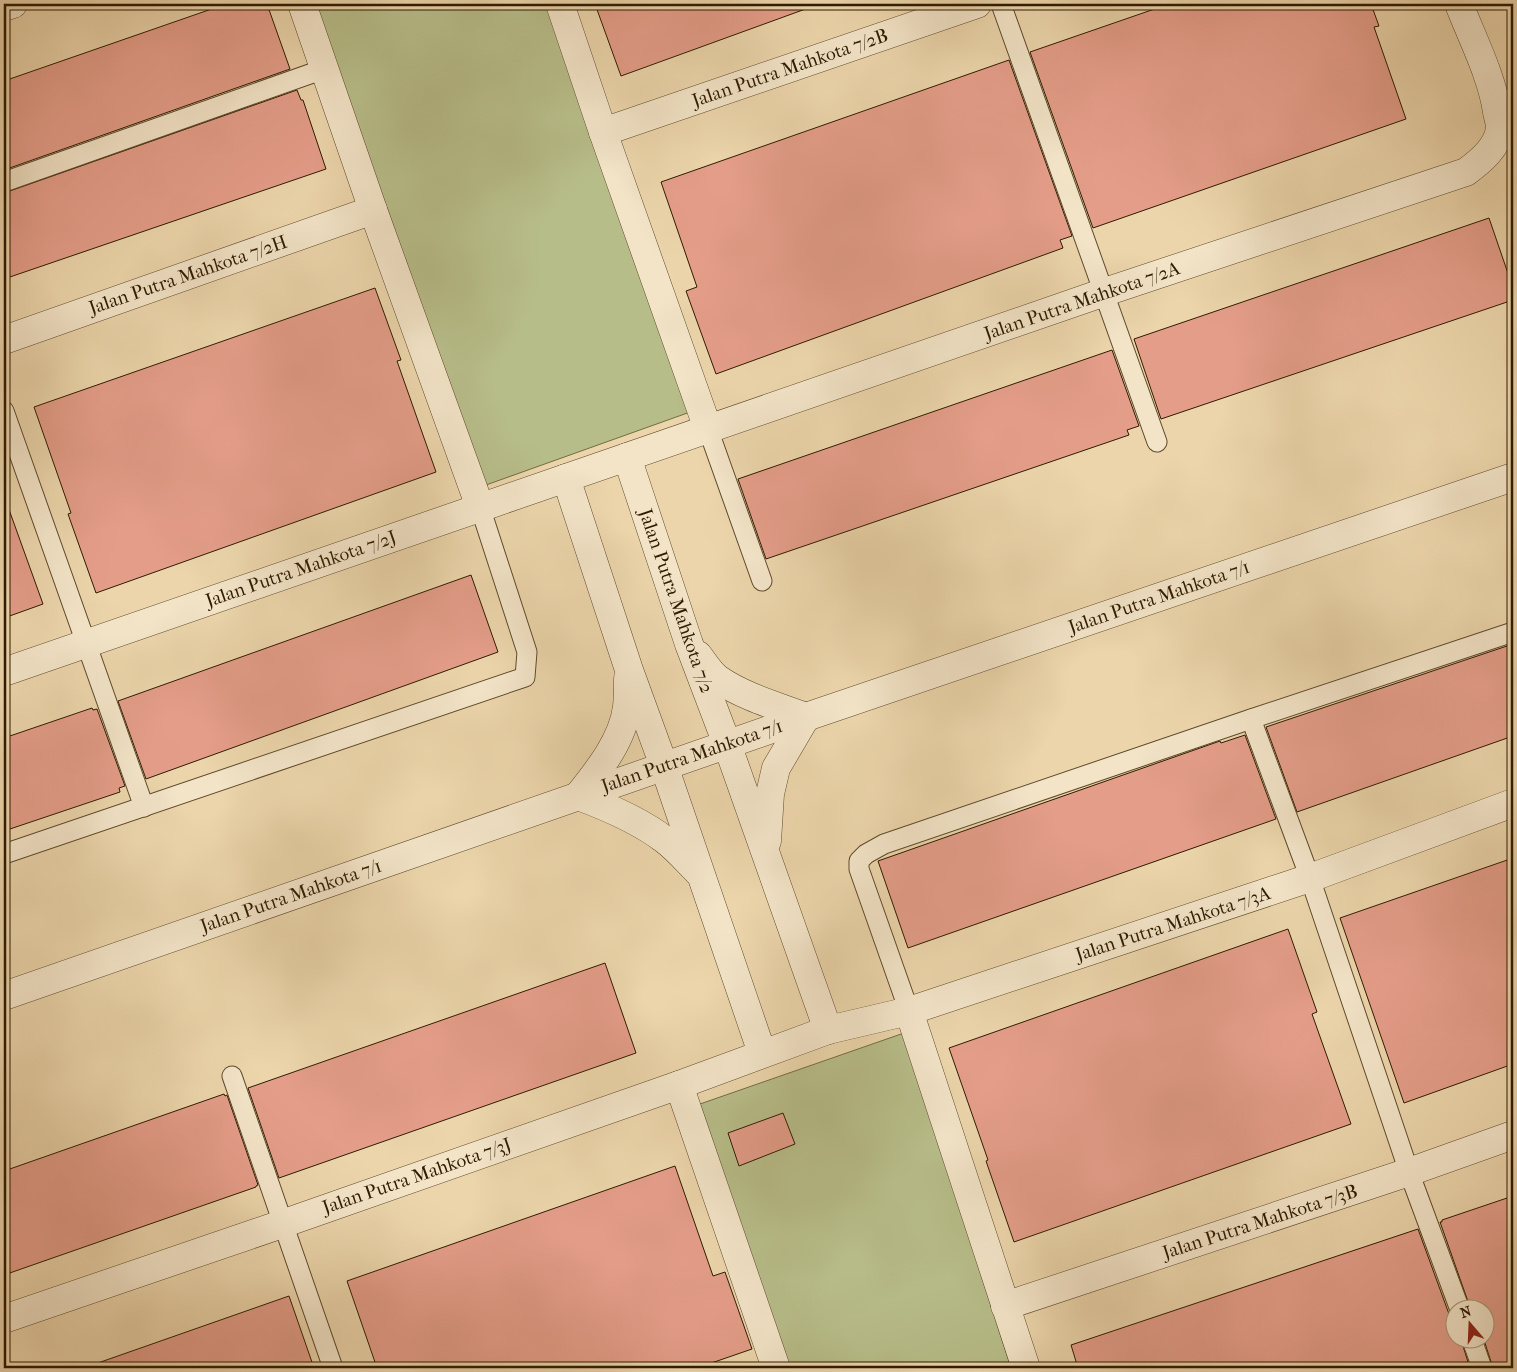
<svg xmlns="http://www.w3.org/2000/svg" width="1517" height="1372" font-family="'IM FELL French Canon',serif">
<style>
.green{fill:#b7bd89;stroke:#726c44}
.building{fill:#e49d89;stroke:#2e1b00}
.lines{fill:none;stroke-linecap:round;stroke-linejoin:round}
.lane-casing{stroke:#5e4a2b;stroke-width:21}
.street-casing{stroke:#5e4a2b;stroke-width:29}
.lane{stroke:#f3e4c8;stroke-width:19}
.street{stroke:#f3e4c8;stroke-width:28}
.labels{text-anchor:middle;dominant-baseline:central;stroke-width:4;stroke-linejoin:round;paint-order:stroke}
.street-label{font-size:19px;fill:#2e1b00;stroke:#f3e4c8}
</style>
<rect width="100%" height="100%" fill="#ecd5ab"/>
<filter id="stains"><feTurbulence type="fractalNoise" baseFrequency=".004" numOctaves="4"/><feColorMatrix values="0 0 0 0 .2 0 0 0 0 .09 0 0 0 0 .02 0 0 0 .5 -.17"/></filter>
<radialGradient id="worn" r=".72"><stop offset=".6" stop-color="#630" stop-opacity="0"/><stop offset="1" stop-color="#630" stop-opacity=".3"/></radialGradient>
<!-- green -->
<g class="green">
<path d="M 314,4 L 552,4 L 693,411 L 486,485 Z"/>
<path d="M 904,1033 L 1011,1368 L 789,1368 L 700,1104 Z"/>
</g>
<!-- building -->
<g class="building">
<path d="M 226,4 L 267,4 L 290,69 L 4,170 L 4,81 Z"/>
<path d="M 595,4 L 811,4 L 811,7 L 621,76 Z"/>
<path d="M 1169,4 L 1371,4 L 1379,26 L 1374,27 L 1406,119 L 1093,228 L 1030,52 Z"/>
<path d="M 1009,60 L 1072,236 L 1060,240 L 1063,248 L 716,374 L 686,291 L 697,287 L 661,182 Z"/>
<path d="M 297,90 L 301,100 L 303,100 L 326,169 L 4,279 L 4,193 Z"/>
<path d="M 1489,218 L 1513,288 L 1513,300 L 1161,419 L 1134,339 Z"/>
<path d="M 375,288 L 401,360 L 397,361 L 436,472 L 96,593 L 68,514 L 71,513 L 34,407 Z"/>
<path d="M 1112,350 L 1139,426 L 1127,430 L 1129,435 L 766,559 L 738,479 Z"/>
<path d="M 4,504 L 7,504 L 43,604 L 4,618 Z"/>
<path d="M 471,575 L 498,652 L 146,779 L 118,701 Z"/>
<path d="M 1513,644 L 1513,736 L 1297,812 L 1266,727 Z"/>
<path d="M 92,708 L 93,710 L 97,709 L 125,786 L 119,788 L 120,792 L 4,831 L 4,738 Z"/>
<path d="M 1245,735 L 1276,819 L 908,948 L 878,861 L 1220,741 L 1221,743 Z"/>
<path d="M 1513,858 L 1513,1064 L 1404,1103 L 1340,918 Z"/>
<path d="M 1288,929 L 1317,1012 L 1312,1014 L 1351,1124 L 1014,1242 L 986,1161 L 988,1160 L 949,1048 Z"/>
<path d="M 605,963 L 636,1053 L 279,1178 L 248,1088 Z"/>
<path d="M 224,1094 L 225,1096 L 227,1095 L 258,1185 L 256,1186 L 256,1187 L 4,1275 L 4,1171 Z"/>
<path d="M 783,1113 L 795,1144 L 739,1166 L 728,1133 Z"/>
<path d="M 675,1166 L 713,1276 L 725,1272 L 752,1349 L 697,1368 L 377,1368 L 347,1281 Z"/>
<path d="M 1513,1196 L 1513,1368 L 1493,1368 L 1484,1340 L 1484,1310 L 1471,1310 L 1440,1222 L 1442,1222 L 1442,1220 Z"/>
<path d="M 1418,1229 L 1449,1314 L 1454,1320 L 1454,1340 L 1461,1340 L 1470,1368 L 1078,1368 L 1071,1345 Z"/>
<path d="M 289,1296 L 314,1368 L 96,1368 L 95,1364 Z"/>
</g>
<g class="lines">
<!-- lane casing -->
<g class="lane-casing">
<g id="lane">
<path d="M 1001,4 L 1157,442"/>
<path d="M 4,182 L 324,69"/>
<path d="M 4,411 L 144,807"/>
<path d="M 708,429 L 762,581"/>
<path d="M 1251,719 L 1310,878 L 1409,1172 L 1460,1310"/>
<path d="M 4,854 L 525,677 L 527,652 L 480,507"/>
<path d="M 909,1011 L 859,869 L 859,861 L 866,854 L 884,844 L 1251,719 L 1513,632"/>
<path d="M 232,1076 L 333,1368"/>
<path d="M 1472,1340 L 1482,1368"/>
</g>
</g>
<!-- street casing -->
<g class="street-casing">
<g id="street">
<path d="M 302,4 L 373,210 L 480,507"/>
<path d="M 560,4 L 603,132 L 708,429"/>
<path d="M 4,7 L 13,4"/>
<path d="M 603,132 L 977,4"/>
<path d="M 4,340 L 373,210"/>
<path d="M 627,457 L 689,644 L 727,744 L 828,1030"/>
<path d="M 566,478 L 629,670 L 664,766 L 762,1053"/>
<path d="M 698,655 C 704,663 710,673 718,679 C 744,697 777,706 806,717"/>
<path d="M 4,672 L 1105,292 L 1466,172 C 1481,161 1498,147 1500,128 C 1500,123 1498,117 1497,112 C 1492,76 1472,38 1459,4"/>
<path d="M 578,796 C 608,807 639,820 665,840 C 677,849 687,861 698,872"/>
<path d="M 578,796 C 598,771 623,740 627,707 C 628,697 628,688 628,679"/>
<path d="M 767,841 L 770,794 L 776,768 L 806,717"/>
<path d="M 4,996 L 806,717 L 1513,477"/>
<path d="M 909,1011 L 1026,1368"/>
<path d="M 679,1085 L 776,1368"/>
<path d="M 1005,1306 L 1409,1172 L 1513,1135"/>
<path d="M 4,1319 L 282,1224 L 679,1085 L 828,1030 L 909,1011 L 1310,878 L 1513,803"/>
</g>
</g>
<!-- lane -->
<use href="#lane" class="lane"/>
<!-- street -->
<use href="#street" class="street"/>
</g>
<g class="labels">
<!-- street labels -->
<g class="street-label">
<text transform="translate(790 68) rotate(-19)">Jalan Putra Mahkota 7/2B</text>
<text transform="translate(188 275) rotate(-19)">Jalan Putra Mahkota 7/2H</text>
<text transform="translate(1082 301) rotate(-19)">Jalan Putra Mahkota 7/2A</text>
<text transform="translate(301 569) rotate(-19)">Jalan Putra Mahkota 7/2J</text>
<text transform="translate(1159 597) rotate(-19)">Jalan Putra Mahkota 7/1</text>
<text transform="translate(676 601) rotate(71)">Jalan Putra Mahkota 7/2</text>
<text transform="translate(692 756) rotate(-19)">Jalan Putra Mahkota 7/1</text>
<text transform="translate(291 896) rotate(-19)">Jalan Putra Mahkota 7/1</text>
<text transform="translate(1173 924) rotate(-18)">Jalan Putra Mahkota 7/3A</text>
<text transform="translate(417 1176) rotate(-19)">Jalan Putra Mahkota 7/3J</text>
<text transform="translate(1260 1222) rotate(-18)">Jalan Putra Mahkota 7/3B</text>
</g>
</g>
<!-- margin -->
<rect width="1517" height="1372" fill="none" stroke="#ecd5ab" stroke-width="20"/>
<rect x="5" y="5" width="1507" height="1362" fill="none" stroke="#2e1b00" stroke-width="2.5"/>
<rect x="10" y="10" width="1497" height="1352" fill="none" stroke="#2e1b00"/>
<!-- north arrow -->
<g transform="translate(1470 1324) rotate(341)"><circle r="24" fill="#f3e4c8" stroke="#a49478"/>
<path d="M0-4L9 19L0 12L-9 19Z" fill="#8f2418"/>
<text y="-8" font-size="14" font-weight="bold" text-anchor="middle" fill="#2e1b00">N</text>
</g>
<rect width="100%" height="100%" filter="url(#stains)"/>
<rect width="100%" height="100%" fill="url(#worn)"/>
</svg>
